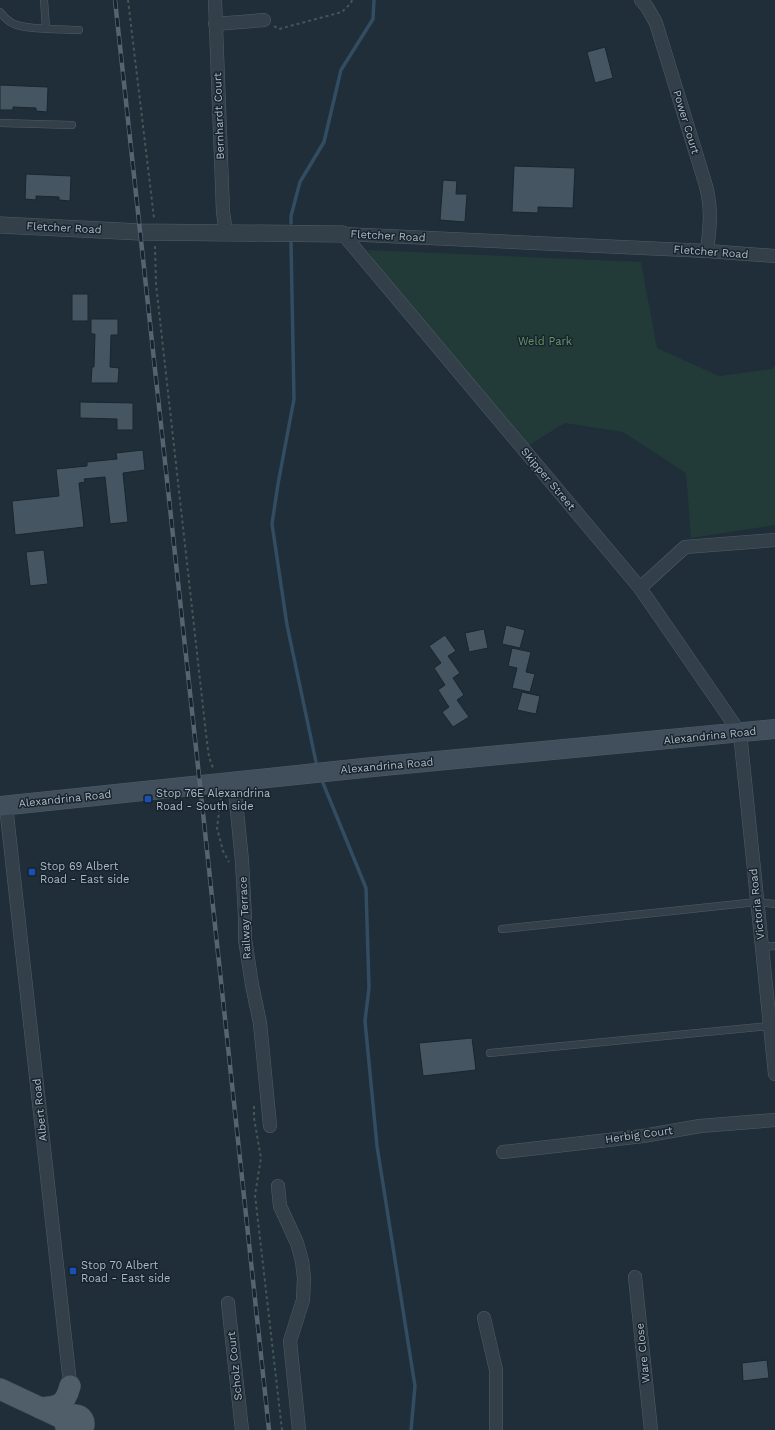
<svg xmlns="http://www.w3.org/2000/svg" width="775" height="1430" font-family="'Work Sans',sans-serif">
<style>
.green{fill:#223b39}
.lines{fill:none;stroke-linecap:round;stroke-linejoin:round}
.stream{stroke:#324c61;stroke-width:3.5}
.building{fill:#455562;stroke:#1a262f}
.service-casing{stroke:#505d66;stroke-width:8}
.minor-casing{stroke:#505d66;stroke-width:14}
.tertiary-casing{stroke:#505d66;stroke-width:17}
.secondary-casing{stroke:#505d66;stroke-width:20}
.primary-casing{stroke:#3f4b55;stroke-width:22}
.path{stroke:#415857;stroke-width:2;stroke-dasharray:3 3;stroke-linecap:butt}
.service{stroke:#333f49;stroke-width:7}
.minor{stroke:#333f49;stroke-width:13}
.tertiary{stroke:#333f49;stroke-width:16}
.secondary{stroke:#414f5c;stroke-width:19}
.primary{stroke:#505e69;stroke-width:21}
.rail-casing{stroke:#546470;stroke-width:4.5}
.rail{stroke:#18242d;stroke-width:3;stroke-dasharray:9;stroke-linecap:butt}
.transit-dot{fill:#1a4fb4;stroke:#18242d;stroke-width:1.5}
.labels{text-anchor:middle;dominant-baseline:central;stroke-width:3;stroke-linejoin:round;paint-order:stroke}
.street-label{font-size:11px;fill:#adbac5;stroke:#18242d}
.park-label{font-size:11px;fill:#649768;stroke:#18242d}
.poi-label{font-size:11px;fill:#adbac5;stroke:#18242d;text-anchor:start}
</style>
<rect width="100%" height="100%" fill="#1f2e38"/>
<!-- green -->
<path class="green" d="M 368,250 L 641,262 L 657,348 L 719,376 L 772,369 L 775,365 L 775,525 L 691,538 L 686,473 L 623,432 L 565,423 L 524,448 L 381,277 Z"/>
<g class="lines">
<!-- stream -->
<g class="stream">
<path d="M 291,223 L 291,216 L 300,182 L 324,142 L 341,70 L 373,19 L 374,0"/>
<path d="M 291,243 L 294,399 L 278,484 L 272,524 L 287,625 L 316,762"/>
<path d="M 323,783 L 366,888 L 369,988 L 365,1021 L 377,1146 L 415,1386 L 411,1430"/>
</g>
</g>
<!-- building -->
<g class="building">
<path d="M 605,47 L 613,78 L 595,83 L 587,52 Z"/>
<path d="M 0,85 L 48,87 L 47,112 L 36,111 L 36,108 L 13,107 L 13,110 L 0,110 Z"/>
<path d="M 514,166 L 575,168 L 573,208 L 538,207 L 538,213 L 512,212 Z"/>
<path d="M 26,174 L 71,176 L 70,201 L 59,200 L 59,197 L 36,196 L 36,200 L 25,199 Z"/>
<path d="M 443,180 L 457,181 L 456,194 L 467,194 L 465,222 L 440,220 Z"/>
<rect x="72" y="294" width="16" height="27"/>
<path d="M 91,319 L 118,319 L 118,335 L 111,335 L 110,367 L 119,368 L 118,383 L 91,383 L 92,367 L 94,367 L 95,334 L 91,334 Z"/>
<path d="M 80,402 L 133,403 L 133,430 L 117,430 L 117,419 L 80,418 Z"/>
<path d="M 143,450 L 145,470 L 123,473 L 128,522 L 110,524 L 105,477 L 84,479 L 85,482 L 79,483 L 84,527 L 15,535 L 12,501 L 59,496 L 56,469 L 87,466 L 87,462 L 117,459 L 116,453 Z"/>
<path d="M 44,550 L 48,584 L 30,586 L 26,552 Z"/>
<path d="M 506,625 L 525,630 L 520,648 L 502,644 Z"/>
<path d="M 484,629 L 488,648 L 469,652 L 465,633 Z"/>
<path d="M 445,635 L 456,651 L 448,656 L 460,673 L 453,678 L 464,695 L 457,700 L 469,717 L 453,727 L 442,712 L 449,707 L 438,690 L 445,685 L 434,668 L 441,663 L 429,646 Z"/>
<path d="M 512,648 L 531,652 L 526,672 L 535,674 L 530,692 L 512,688 L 517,668 L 508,666 Z"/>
<path d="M 522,692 L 540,696 L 536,714 L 517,710 Z"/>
<path d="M 472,1038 L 476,1070 L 423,1076 L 419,1043 Z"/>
<path d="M 767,1360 L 769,1378 L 743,1381 L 742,1363 Z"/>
</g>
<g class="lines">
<!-- service casing -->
<g class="service-casing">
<g id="service">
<path d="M 44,0 L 46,28"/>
<path d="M 0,12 C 4,17 7,21 14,24 C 28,30 62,29 79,30"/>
<path d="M 0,123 L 72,125"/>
<path d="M 502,929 L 757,902 L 775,904"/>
<path d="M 762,947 L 775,946"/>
<path d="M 490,1053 L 770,1026"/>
</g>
</g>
<!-- minor casing -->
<g class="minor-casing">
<g id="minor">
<path d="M 215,0 L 223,212 L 226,233"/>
<path d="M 641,0 L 647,7 L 656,23 L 706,186 C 712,210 710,226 707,251"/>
<path d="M 215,24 L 264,20"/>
<path d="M 343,234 L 640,588 L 740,733 L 775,1074"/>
<path d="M 343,234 L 707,251 L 775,256"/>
<path d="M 640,588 L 685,547 L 775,540"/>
<path d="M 234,781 L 242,861 L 245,917 L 245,939 L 252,985 L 260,1023 L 270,1126"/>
<path d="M 6,806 L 71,1392"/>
<path d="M 503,1152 L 643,1136 L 700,1126 L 775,1120"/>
<path d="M 278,1186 L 280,1206 L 297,1243 L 302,1261 L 304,1278 L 303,1300 L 290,1341 L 299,1430"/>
<path d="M 635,1277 L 651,1430"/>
<path d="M 228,1303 L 242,1430"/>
<path d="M 484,1318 L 496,1370 L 496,1430"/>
</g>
</g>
<!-- tertiary casing -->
<g class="tertiary-casing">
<path id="tertiary" d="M 0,225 L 140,232 L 343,234"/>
</g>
<!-- secondary casing -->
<g class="secondary-casing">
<path id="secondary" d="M 0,806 L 373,767 L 775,729"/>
</g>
<!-- primary casing -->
<g class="primary-casing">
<g id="primary">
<path d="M 0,1389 L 66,1420"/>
<path d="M 40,1408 C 59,1407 65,1405 70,1386"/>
<path d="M 67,1430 C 58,1409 92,1411 82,1430"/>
</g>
</g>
<!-- path -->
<g class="path">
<path d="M 128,0 L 154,218"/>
<path d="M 274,26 L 279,29 L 342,12 L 351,3 L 352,0"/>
<path d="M 155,246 L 156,284 L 206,734 L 209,757 L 213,768"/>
<path d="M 221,797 L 217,828 L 223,851 L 229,862"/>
<path d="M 254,1106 L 254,1118 L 261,1158 L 255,1195 L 282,1430"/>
</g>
<!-- service -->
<use href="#service" class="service"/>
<!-- minor -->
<use href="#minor" class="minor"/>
<!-- tertiary -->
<use href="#tertiary" class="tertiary"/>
<!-- secondary -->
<use href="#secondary" class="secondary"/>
<!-- primary -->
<use href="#primary" class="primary"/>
<!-- rail casing -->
<g class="rail-casing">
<path id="rail" d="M 115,0 L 200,785 L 269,1430"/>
</g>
<!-- rail -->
<use href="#rail" class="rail"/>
</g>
<!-- markers -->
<g class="transit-dot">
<rect x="144" y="795" width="8" height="8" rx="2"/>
<rect x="28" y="868" width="8" height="8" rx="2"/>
<rect x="69" y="1267" width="8" height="8" rx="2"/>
</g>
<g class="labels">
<!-- street labels -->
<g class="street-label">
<text transform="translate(219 116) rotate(-92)">Bernhardt Court</text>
<text transform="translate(686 122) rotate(73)">Power Court</text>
<text transform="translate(64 228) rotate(3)">Fletcher Road</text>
<text transform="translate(388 236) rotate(3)">Fletcher Road</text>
<text transform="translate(711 252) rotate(4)">Fletcher Road</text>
<text transform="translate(548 479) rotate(50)">Skipper Street</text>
<text transform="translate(710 736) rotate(-6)">Alexandrina Road</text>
<text transform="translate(387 766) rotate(-5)">Alexandrina Road</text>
<text transform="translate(65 799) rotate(-6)">Alexandrina Road</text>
<text transform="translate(757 904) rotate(-96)">Victoria Road</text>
<text transform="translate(245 918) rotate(-93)">Railway Terrace</text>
<text transform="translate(40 1110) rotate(-96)">Albert Road</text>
<text transform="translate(639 1135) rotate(-8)">Herbig Court</text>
<text transform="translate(643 1353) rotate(-96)">Ware Close</text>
<text transform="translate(235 1366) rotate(-96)">Scholz Court</text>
</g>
<!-- park labels -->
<g class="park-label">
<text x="545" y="341">Weld Park</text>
</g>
<!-- poi labels -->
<g class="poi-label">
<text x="156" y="793">Stop 76E Alexandrina<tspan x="156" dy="13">Road - South side</tspan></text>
<text x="40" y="866">Stop 69 Albert<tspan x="40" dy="13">Road - East side</tspan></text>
<text x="81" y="1265">Stop 70 Albert<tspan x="81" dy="13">Road - East side</tspan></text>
</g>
</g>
</svg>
